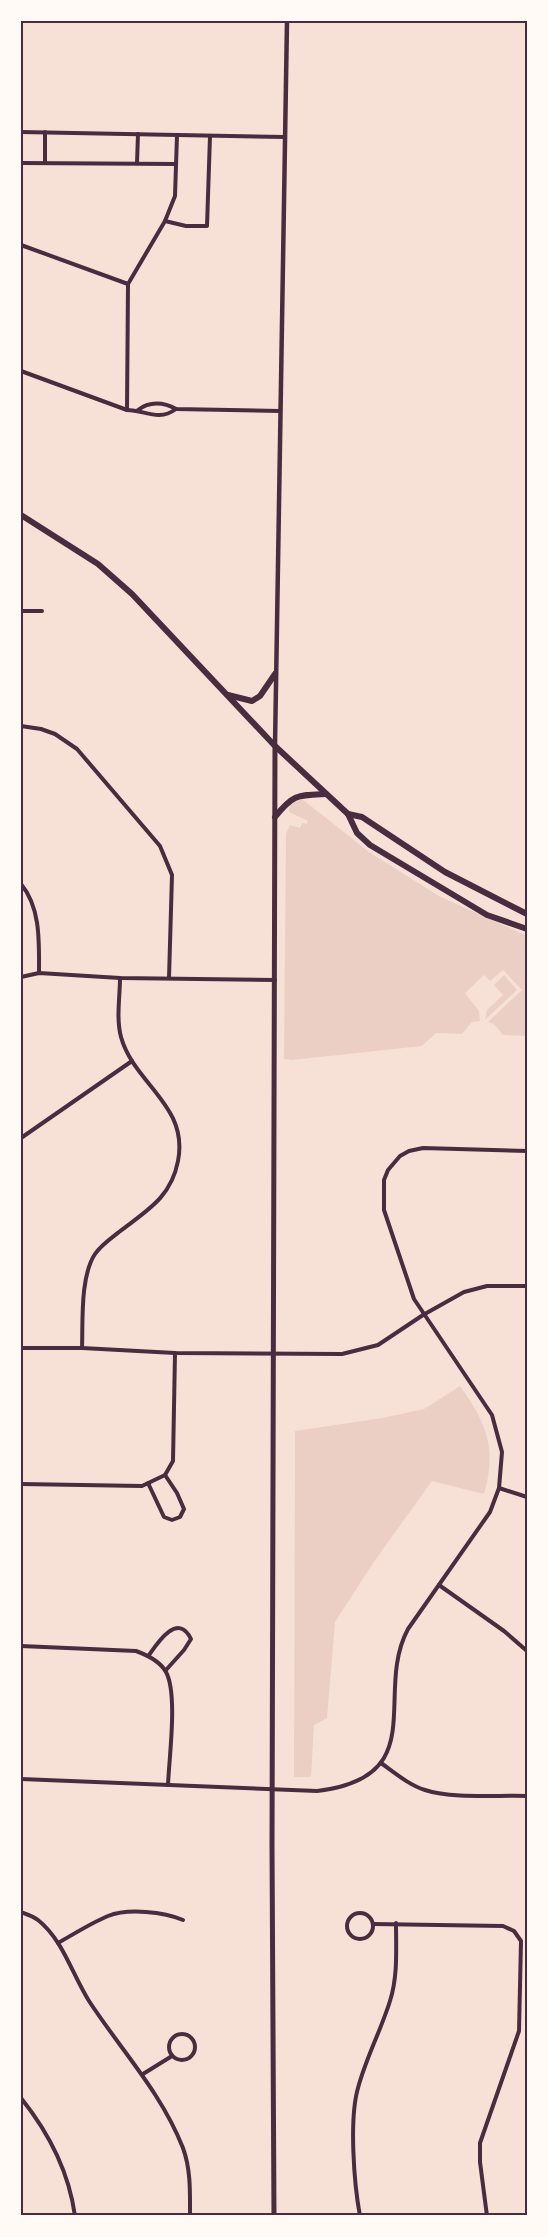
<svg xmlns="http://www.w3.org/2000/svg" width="548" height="2237" font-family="Overpass,sans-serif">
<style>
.green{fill:#ebcfc5}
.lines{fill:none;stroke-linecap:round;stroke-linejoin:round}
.minor{stroke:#4a2c40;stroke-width:4}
.tertiary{stroke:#4a2c40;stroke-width:4.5}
.secondary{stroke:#4a2c40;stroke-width:5}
.primary{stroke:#4a2c40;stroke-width:6}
.neatline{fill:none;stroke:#4a2c40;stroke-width:2}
</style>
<rect width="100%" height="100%" fill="#f7e1d7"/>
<!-- green -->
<g class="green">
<path d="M 302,799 L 369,852 L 439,896 L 527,936 L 527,1036 L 503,1035 L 494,1024 L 488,1022 L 522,990 L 503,970 L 490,981 L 484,975 L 465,993 L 479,1011 L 480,1021 L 472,1022 L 462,1034 L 436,1033 L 422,1046 L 292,1060 L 284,1059 L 286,834 L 290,825 L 300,828 L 302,823 L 307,824 L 308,821 L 289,812 C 289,802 292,801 302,799 Z"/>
<path d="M 504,975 L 517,990 L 485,1020 L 487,1010 L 503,995 L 494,985 Z"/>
<path d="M 460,1386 C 487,1424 497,1448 484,1494 L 432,1481 L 373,1563 L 335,1622 L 327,1718 L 314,1725 L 311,1777 L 294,1777 L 295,1431 L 382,1418 L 424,1409 Z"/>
</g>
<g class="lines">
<!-- minor -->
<g class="minor">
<path d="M 21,132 L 285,137"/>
<path d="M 45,132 L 45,163"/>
<path d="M 21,163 L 176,164"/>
<path d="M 137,163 L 138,134"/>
<path d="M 165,221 L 186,226 L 207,226 L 210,136"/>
<path d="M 21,245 L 128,284 L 127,410"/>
<path d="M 128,284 L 165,221 L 175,196 L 177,135"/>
<path d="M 21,371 L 127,410 C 145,410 158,422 176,409"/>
<path d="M 138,410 C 149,401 164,402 176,409 L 280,411"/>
<path d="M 21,611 L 42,611"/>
<path d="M 21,726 L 41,729 L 55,734 L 77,749 L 160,846 L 172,875 L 169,978"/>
<path d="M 21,884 C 41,908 39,943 39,973"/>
<path d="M 21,977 L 39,973 L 120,978 L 275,980"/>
<path d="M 21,1138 L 132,1061"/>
<path d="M 21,1348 L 82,1348 L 175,1353 L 342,1354 L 378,1345 L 423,1315 L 464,1292 L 487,1286 L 527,1286"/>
<path d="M 82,1348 C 83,1321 80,1277 95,1254 C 101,1245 110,1239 119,1232 C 146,1211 171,1198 178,1161 C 189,1105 134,1084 121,1037 C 116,1018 120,997 120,978"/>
<path d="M 148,1483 L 164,1517 L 172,1520 L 180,1517 L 184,1509 L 177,1493 L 165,1475"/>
<path d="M 21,1484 L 142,1486 L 165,1475 L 173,1461 L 175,1353"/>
<path d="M 499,1488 L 527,1497"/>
<path d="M 439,1585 L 504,1631 L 527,1651"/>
<path d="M 21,1646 L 136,1651 C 147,1655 160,1661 166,1672 C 178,1694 169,1758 168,1785"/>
<path d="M 149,1655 C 158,1642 178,1612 191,1639 L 184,1650 L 166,1670"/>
<path d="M 381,1763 C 395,1773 409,1785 425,1790 C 452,1799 497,1795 527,1796"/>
<path d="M 21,1779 L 317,1791 C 433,1777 373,1694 408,1629 L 490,1512 L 499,1488 L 502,1452 L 492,1415 L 414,1299 L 384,1210 L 384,1180 L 388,1170 L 400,1156 L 409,1151 L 423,1148 L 527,1151"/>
<path d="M 21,1912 C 26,1914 33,1916 38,1920 C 63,1940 72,1974 89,2001 C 121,2050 161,2092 183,2148 C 191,2170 190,2193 190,2216"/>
<circle cx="360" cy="1926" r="13"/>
<path d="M 373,1924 L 503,1926 L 514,1931 L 521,1941 L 519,2031 L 480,2143 L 480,2162 L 487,2216"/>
<path d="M 58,1943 C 74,1934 91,1923 108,1916 C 128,1908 164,1912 183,1920"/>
<circle cx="182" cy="2047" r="13"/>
<path d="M 143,2074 L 172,2056"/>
<path d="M 21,2098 C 49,2133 69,2172 75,2216"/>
<path d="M 360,2216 C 354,2184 349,2119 358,2088 C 366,2058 381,2030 390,2001 C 398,1976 396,1949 396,1923"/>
</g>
<!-- tertiary -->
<path class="tertiary" d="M 275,746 L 287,21"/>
<!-- secondary -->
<path class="secondary" d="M 274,2216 L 272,1846 L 275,746"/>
<!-- primary -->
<g class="primary">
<path d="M 21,515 L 98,564 L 132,594 L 275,746 L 348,814 L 357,833 L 370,845 L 487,915 L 527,929"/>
<path d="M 228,695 L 252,701 L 260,696 L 275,674"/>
<path d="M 348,814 L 362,817 L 445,872 L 527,914"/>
<path d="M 275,817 C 293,794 298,795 325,794"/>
</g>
</g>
<!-- border -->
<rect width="548" height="2237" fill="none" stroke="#fffaf5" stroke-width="45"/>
<rect x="22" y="22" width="504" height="2192" class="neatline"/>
</svg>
